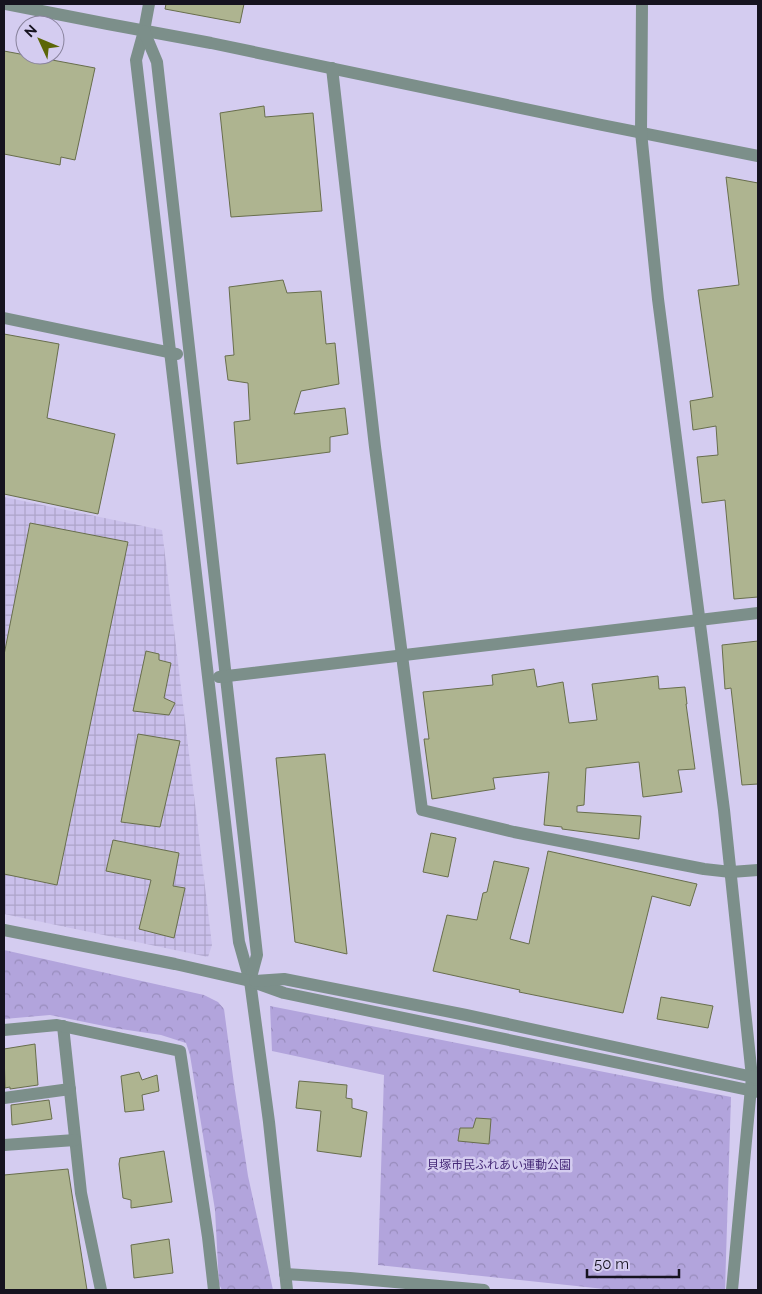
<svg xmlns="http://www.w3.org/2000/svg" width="762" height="1294" font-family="Raleway,'Noto Sans JP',sans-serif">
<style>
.industrial{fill:url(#industrial-grid)}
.forest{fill:url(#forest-crowns)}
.building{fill:#aeb490;stroke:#686e4c}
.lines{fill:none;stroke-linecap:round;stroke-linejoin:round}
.minor{stroke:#7c8f8a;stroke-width:12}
.labels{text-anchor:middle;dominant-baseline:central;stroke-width:5;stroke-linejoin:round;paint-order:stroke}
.park-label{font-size:12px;fill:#462a78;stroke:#d4ccf0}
</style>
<defs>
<pattern id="industrial-grid" width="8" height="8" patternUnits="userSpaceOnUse" patternTransform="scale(1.25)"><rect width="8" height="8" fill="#cac0eb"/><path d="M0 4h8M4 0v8" fill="none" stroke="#ada4c9"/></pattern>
<pattern id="forest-crowns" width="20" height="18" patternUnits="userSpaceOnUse" patternTransform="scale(1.25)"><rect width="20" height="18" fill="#b2a4dc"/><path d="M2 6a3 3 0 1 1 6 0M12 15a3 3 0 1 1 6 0" fill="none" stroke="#988cbc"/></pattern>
</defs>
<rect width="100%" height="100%" fill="#d4ccf0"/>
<!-- industrial -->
<path class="industrial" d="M 4,497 L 162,530 L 212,945 L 208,957 L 4,914 Z"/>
<!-- forest -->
<g class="forest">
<path d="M 4,950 L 204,995 L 218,1002 L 224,1009 L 234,1084 L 248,1176 L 273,1290 L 222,1290 L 219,1284 L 215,1210 L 190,1055 L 186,1043 L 161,1035 L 114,1028 L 50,1015 L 4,1019 Z"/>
<path d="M 270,1006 L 731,1097 L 725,1290 L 614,1290 L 378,1265 L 384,1075 L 272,1051 Z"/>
</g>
<!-- building -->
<g class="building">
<path d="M 166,4 L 244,4 L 240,23 L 165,9 Z"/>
<path d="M 4,51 L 95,68 L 75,160 L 61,157 L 60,165 L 4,154 Z"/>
<path d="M 264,106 L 265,117 L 313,113 L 322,211 L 231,217 L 220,113 Z"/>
<path d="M 726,177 L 758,183 L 758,597 L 734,599 L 725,500 L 702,503 L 697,457 L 718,455 L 716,426 L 693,430 L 690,401 L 713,397 L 698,290 L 739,285 Z"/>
<path d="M 283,280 L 287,293 L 321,291 L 326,344 L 335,343 L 339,384 L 301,391 L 294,414 L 345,408 L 348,434 L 330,437 L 330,452 L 237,464 L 234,422 L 250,420 L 248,383 L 228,380 L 225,356 L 234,355 L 229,287 Z"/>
<path d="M 4,334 L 59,344 L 47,418 L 115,434 L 98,514 L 4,494 Z"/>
<path d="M 30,523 L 128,542 L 57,885 L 4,874 L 4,655 Z"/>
<path d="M 758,641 L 758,784 L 742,785 L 731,688 L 725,689 L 722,645 Z"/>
<path d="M 146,651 L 159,654 L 159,660 L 171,663 L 164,698 L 175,703 L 169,715 L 133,711 Z"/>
<path d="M 534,669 L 537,687 L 563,682 L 569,723 L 597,720 L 592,684 L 658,676 L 659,689 L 685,687 L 687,704 L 686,704 L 695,769 L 678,770 L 682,792 L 643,797 L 639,762 L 586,768 L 584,805 L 577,806 L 577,812 L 641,816 L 639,839 L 562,829 L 562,827 L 544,825 L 549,772 L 493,778 L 495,789 L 432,799 L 424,739 L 429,739 L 423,692 L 493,685 L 492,675 Z"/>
<path d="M 138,734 L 180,741 L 160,827 L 121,822 Z"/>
<path d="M 325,754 L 347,954 L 295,942 L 276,758 Z"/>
<path d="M 431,833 L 456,838 L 448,877 L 423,872 Z"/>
<path d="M 113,840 L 179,853 L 173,886 L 185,888 L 174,938 L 139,929 L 151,880 L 106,871 Z"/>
<path d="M 548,851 L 697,884 L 690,906 L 652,896 L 623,1013 L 519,992 L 520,990 L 433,971 L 447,915 L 477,920 L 483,893 L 487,892 L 494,861 L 529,868 L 510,939 L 529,944 Z"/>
<path d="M 661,997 L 713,1006 L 708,1028 L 657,1019 Z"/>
<path d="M 35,1044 L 38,1085 L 10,1089 L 10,1087 L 5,1088 L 4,1049 Z"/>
<path d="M 139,1072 L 142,1080 L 157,1075 L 159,1091 L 142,1095 L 144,1110 L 125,1112 L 121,1076 Z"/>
<path d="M 299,1081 L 347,1085 L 346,1098 L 352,1099 L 352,1108 L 367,1112 L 361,1157 L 317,1151 L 321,1111 L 296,1108 Z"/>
<path d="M 49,1100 L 52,1119 L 12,1125 L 11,1105 Z"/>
<path d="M 476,1118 L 491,1119 L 489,1144 L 458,1141 L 460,1128 L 473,1128 Z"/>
<path d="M 164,1151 L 172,1202 L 131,1208 L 131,1200 L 123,1198 L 119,1164 L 120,1158 Z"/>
<path d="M 68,1169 L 87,1290 L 4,1290 L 4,1175 Z"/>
<path d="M 169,1239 L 173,1273 L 134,1278 L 131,1245 Z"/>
</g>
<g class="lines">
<!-- minor -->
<g class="minor">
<path d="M 6,4 L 108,24 L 211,43 L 602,125 L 758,156"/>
<path d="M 149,4 L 144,31 L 136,60 L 239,942 L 250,981 L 269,1122 L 287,1290"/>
<path d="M 642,4 L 641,132 L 658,299 L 724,810 L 752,1077 L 732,1290"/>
<path d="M 144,31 L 157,62 C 189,359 224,657 257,955 L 250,981"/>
<path d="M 332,68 L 375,447 L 422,810 L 514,832 L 704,869 L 731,872 L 758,870"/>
<path d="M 4,318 L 177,354"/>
<path d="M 219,677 L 758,613"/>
<path d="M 4,930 L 175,964 L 250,981 L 284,993 L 758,1092"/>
<path d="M 255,981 L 284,979 L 466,1015 L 758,1078"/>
<path d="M 63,1026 L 81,1193 L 101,1290"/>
<path d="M 4,1030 L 57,1025 L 180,1051 L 208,1237 L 214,1290"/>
<path d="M 4,1098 L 70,1089"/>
<path d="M 4,1145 L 75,1140"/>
<path d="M 285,1274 L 350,1278 L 484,1290"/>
</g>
</g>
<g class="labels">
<!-- park labels -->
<g class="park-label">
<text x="499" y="1165">貝塚市民ふれあい運動公園</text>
</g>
</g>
<!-- border -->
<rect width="762" height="1294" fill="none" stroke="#16131f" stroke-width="10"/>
<!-- north arrow -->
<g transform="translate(40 40) rotate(314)"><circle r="24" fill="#d4ccf0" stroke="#88829c"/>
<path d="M0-4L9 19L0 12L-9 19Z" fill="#5c6607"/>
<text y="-8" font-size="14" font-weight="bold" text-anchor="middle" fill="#16131f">N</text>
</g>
<!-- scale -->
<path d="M587 1269v8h92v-8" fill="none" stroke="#16131f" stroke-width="2.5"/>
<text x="594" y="1269" font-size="15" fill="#16131f" stroke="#d4ccf0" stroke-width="4" paint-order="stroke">50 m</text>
</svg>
